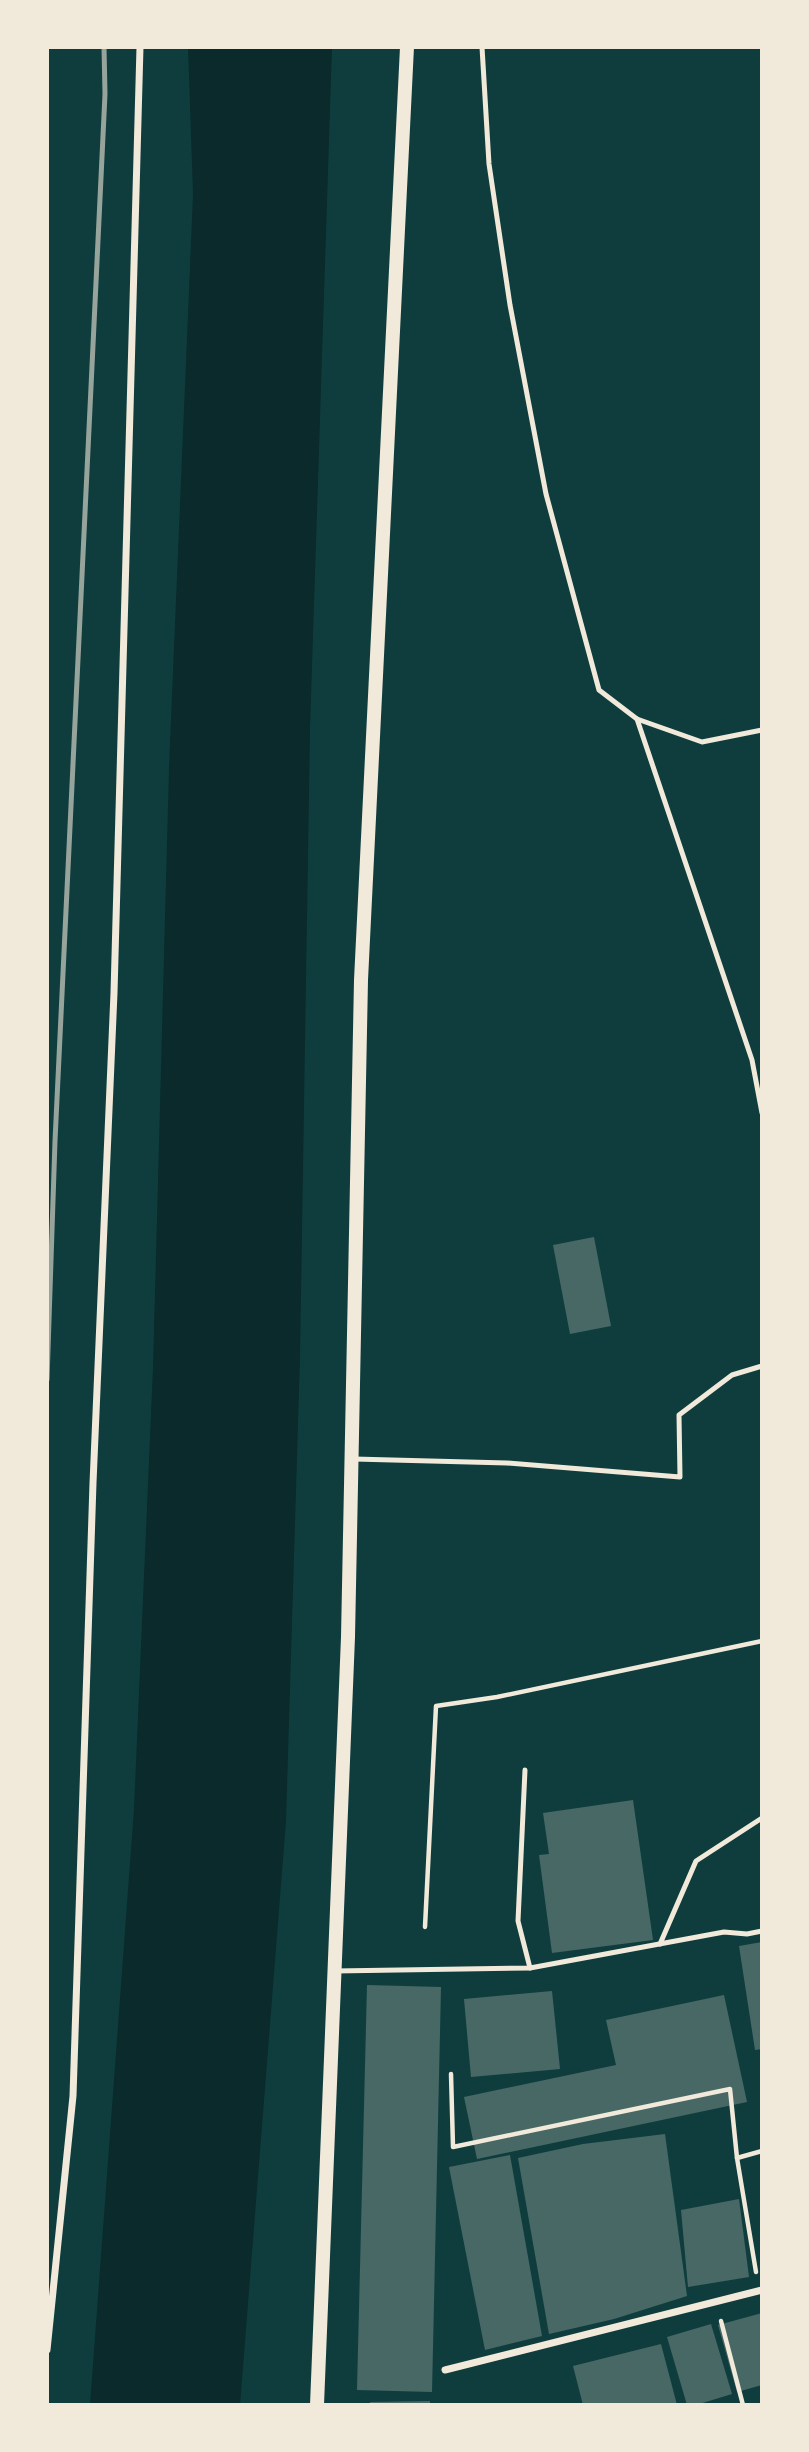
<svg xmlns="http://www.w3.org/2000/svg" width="809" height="2452" font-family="'Fira Sans Condensed',sans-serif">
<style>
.water{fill:#0a2a2b}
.building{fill:#486865}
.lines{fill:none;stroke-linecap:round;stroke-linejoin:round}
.path{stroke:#f1e9da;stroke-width:4.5}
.service{stroke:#f1e9da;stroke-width:5}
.minor{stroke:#f1e9da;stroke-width:7}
.secondary{stroke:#f1e9da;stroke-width:14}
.rail{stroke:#97a49c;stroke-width:5}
</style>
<rect width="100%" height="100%" fill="#0f3d3e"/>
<!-- water -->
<path class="water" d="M 188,47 L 332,47 L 310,728 L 300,1357 L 286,1821 L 240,2405 L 90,2405 L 134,1809 L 153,1367 L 169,768 L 193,194 Z"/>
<!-- building -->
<g class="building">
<path d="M 594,1237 L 611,1326 L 570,1334 L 553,1245 Z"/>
<path d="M 633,1800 L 653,1940 L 552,1953 L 539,1855 L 549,1854 L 543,1813 Z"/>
<path d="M 762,1942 L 762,2049 L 755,2050 L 739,1946 Z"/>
<path d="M 367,1985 L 441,1987 L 432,2392 L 357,2390 Z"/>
<path d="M 552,1991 L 560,2069 L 471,2077 L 464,1999 Z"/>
<path d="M 724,1995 L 747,2102 L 477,2159 L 464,2097 L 616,2065 L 606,2020 Z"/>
<path d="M 665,2134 L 687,2296 L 614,2319 L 549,2334 L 518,2158 L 583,2144 Z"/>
<path d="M 510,2155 L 542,2336 L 485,2350 L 449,2167 Z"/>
<path d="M 739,2199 L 749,2277 L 688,2287 L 681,2210 Z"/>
<path d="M 762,2313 L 762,2385 L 737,2392 L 718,2325 Z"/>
<path d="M 711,2324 L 732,2394 L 696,2405 L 687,2405 L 667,2337 Z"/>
<path d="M 661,2344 L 677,2405 L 583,2405 L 573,2366 Z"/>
<path d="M 430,2401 L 430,2405 L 370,2405 L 370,2402 Z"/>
</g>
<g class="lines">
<!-- path -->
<g class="path">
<path d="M 425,1927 L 436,1706 L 497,1697 L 762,1641"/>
<path d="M 451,2074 L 453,2147 L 730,2089 L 737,2158 L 756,2272"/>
<path d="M 737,2158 L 762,2151"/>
<path d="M 721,2321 L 743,2405"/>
</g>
<!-- service -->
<g class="service">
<path d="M 482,47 L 489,164 L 510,305 L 546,494 L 599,690 L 637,719 L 752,1060 L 762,1113"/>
<path d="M 637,719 L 702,742 L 762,730"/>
<path d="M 354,1459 L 507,1463 L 680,1477 L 679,1415 L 732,1375 L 762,1366"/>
<path d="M 525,1770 L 518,1921 L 530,1968"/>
<path d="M 660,1944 L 696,1861 L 762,1818"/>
<path d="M 335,1971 L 530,1968 L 724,1932 L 747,1934 L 762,1931"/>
</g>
<!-- minor -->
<g class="minor">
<path d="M 47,2350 L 73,2096 L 93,1483 L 114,993 L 140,47"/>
<path d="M 445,2370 L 762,2290"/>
</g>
<!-- secondary -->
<path class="secondary" d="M 317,2405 L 348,1637 L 361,980 L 407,47"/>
<!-- rail -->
<path class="rail" d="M 47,1380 L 55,1141 L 105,94 L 104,47"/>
</g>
<!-- border -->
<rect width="809" height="2452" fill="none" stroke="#f1e9da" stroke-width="98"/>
</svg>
